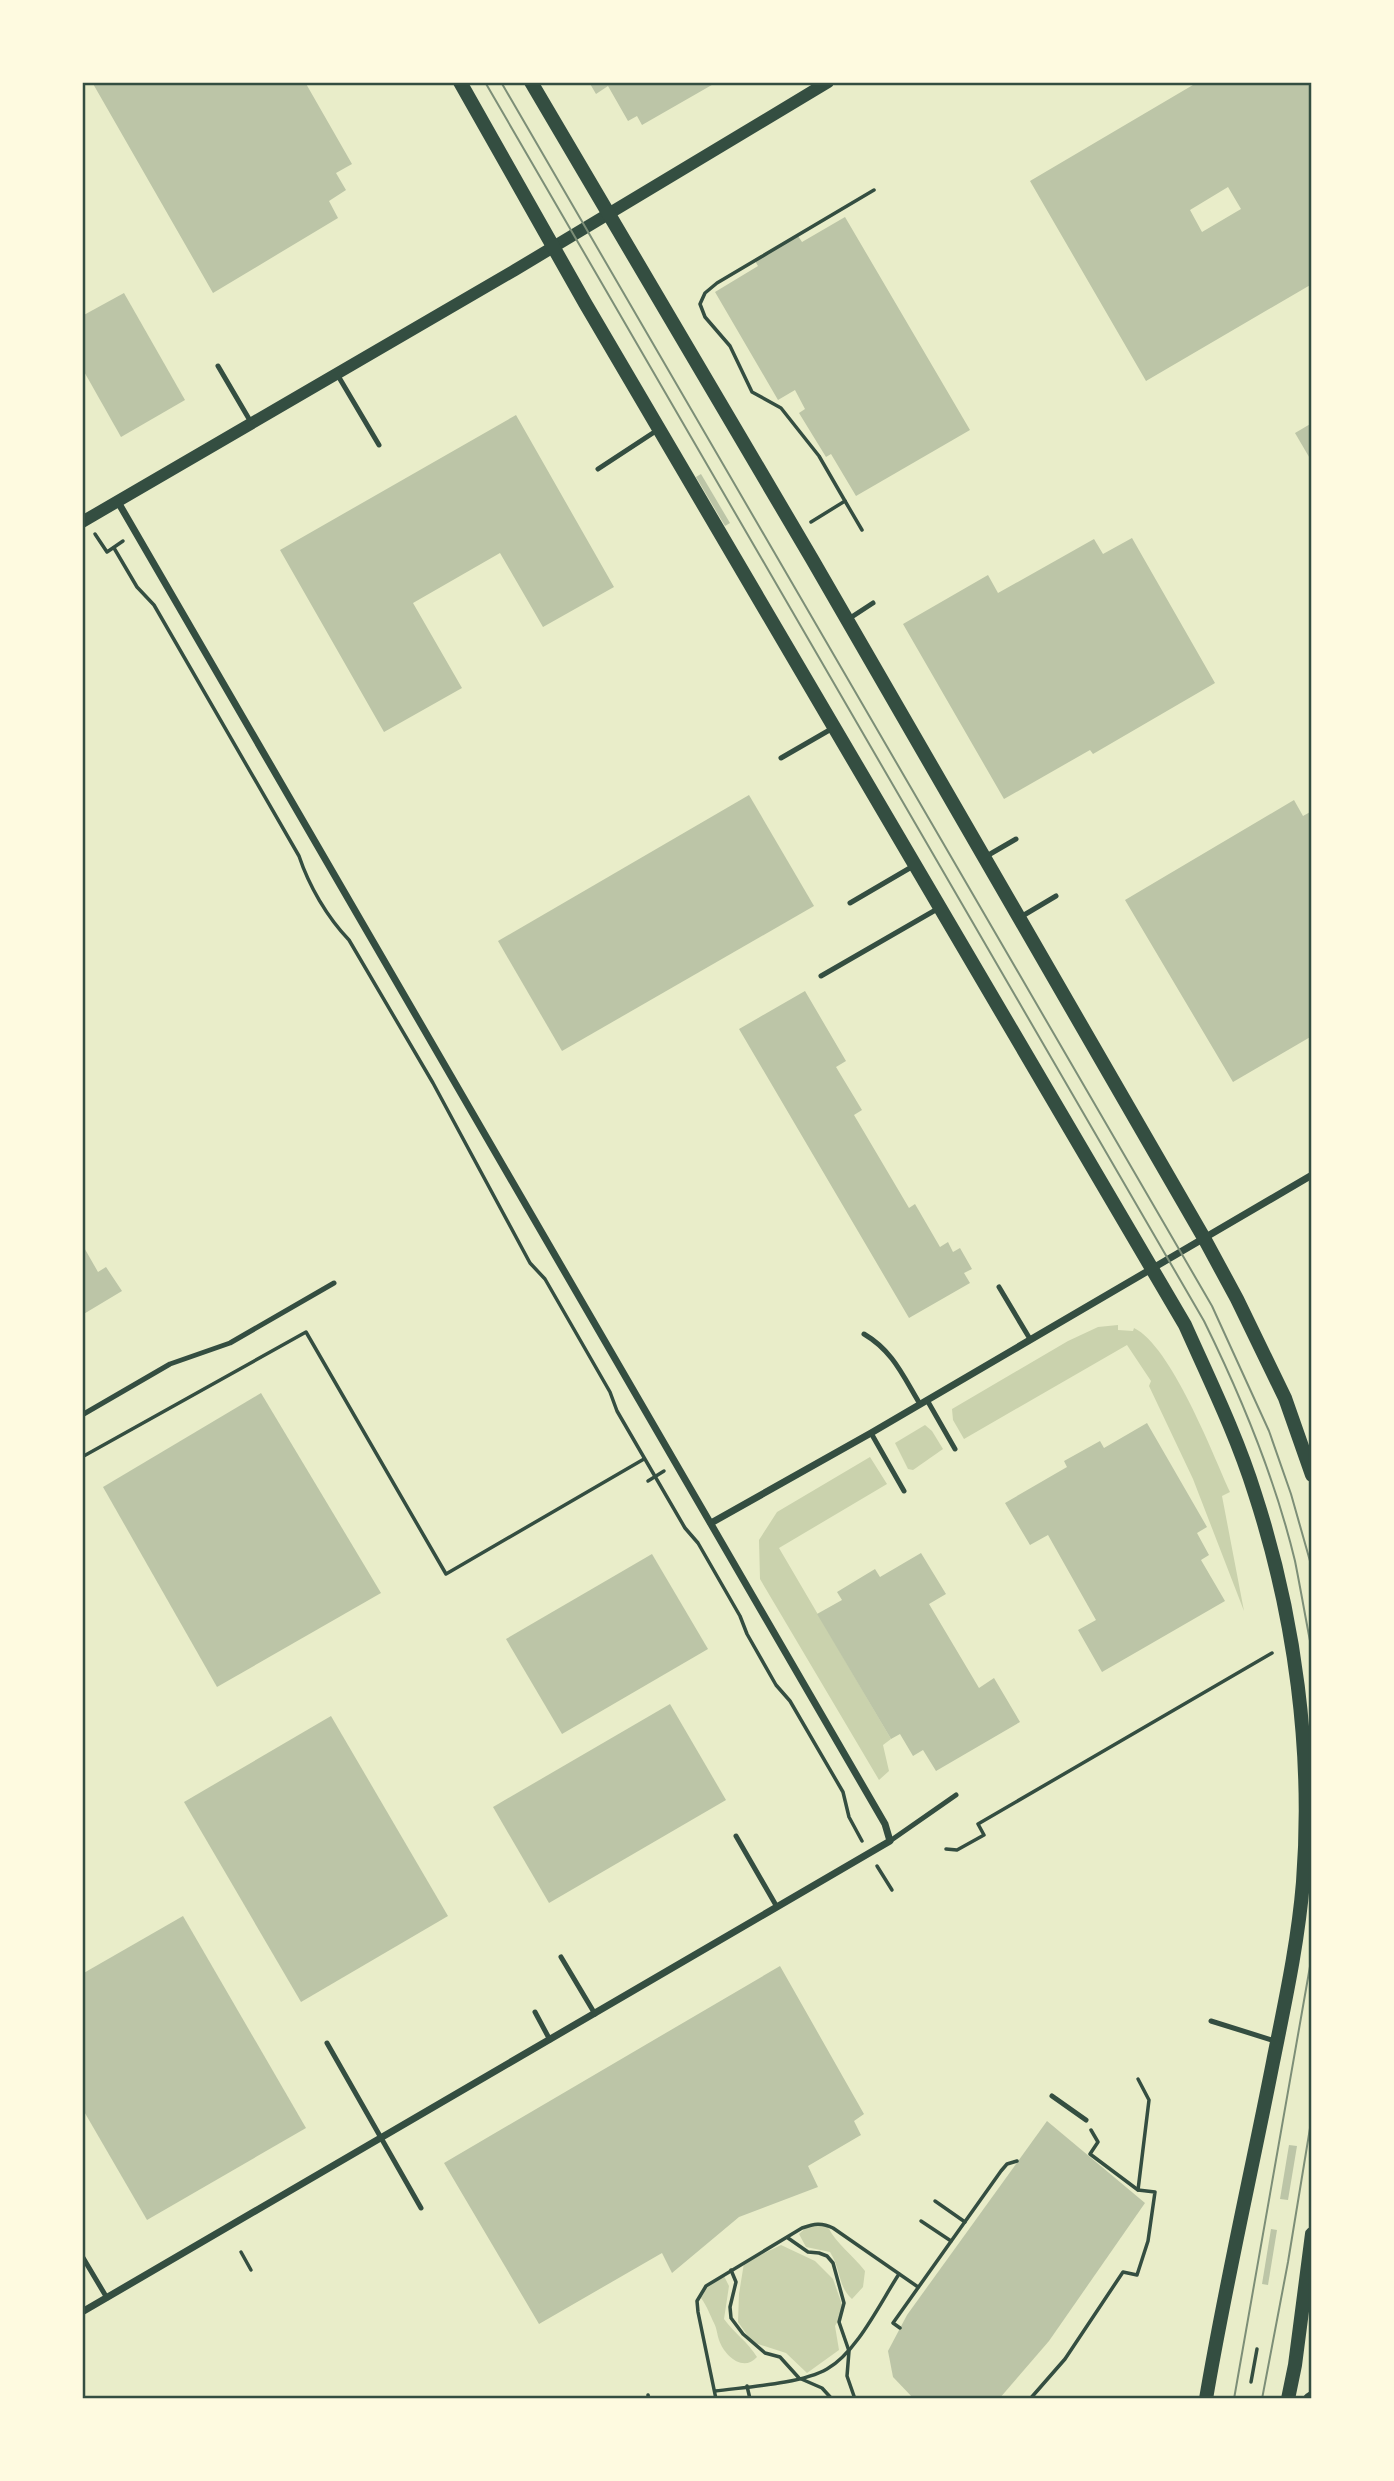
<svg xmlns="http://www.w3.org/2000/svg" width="1394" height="2481" font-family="Bitter,serif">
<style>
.green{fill:#cad2ad}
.building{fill:#bcc5a7;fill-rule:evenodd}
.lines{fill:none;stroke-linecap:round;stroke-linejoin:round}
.path{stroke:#344e41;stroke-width:3.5}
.service{stroke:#344e41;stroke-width:5}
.minor{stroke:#344e41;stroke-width:7}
.tertiary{stroke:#344e41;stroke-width:12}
.secondary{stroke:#344e41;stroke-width:14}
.tram{stroke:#7c8e77;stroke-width:2}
.neatline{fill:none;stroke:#344e41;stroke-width:2.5}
</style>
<rect width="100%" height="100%" fill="#e9edc9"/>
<!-- green -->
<g class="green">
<path d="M 1118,1325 L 1118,1330 L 1133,1331 L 1134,1328 C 1171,1346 1212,1452 1230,1492 L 1222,1496 L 1244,1611 L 1193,1479 L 1149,1386 L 1151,1381 L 1127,1345 L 964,1439 L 953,1420 L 952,1409 L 1068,1341 L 1098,1327 Z"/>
<path d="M 925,1425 L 932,1431 L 943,1449 L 913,1470 L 908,1469 L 895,1443 Z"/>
<path d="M 870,1457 L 887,1484 L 779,1548 L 891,1739 L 883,1745 L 889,1771 L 879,1780 L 760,1579 L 759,1540 L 777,1512 Z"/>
<path d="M 810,2224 L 828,2227 C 837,2245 853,2255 865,2271 L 863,2287 L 852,2299 C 838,2287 841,2269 830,2252 L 806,2247 L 799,2234 Z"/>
<path d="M 781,2245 L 815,2261 L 833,2279 L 844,2310 L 835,2326 L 839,2350 L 807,2373 L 786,2353 L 752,2342 L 738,2322 L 739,2294 L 744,2263 Z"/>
<path d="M 724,2276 L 729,2286 L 724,2319 C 734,2333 748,2342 757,2357 C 743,2373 724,2355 719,2340 C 717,2334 717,2329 714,2323 C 710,2315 707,2306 701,2298 L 707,2288 Z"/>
</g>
<!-- building -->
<g class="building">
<path d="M 92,82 L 305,82 L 352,164 L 336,173 L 346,190 L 329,201 L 338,218 L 213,293 Z"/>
<path d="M 589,82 L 717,82 L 642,125 L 637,116 L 628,121 L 608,86 L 596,94 Z"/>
<path d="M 1198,82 L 1312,82 L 1312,284 L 1146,381 L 1030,181 ZM 1228,187 L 1241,209 L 1202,232 L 1190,210 Z"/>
<path d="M 845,217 L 970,430 L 856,496 L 831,454 L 826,457 L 799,413 L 805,409 L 795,390 L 778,400 L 715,292 L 758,266 L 755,261 L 798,236 L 802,242 Z"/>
<path d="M 124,293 L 185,400 L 121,437 L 82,368 L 82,316 Z"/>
<path d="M 516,415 L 614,587 L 543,627 L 500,553 L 413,603 L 462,688 L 384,732 L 280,550 Z"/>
<path d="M 1312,423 L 1312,462 L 1295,433 Z"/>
<path d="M 701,474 L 730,523 L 725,526 L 696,477 Z"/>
<path d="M 1132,538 L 1215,683 L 1093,754 L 1090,750 L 1004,799 L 903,624 L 988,575 L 998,593 L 1094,539 L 1103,554 Z"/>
<path d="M 749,795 L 814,906 L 562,1051 L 498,941 Z"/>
<path d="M 1294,800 L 1303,816 L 1312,811 L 1312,1036 L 1233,1082 L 1125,900 Z"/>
<path d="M 805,991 L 846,1061 L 836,1067 L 862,1110 L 854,1115 L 909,1208 L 915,1204 L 940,1247 L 948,1242 L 953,1252 L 960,1248 L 972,1269 L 964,1273 L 970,1283 L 909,1318 L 739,1029 Z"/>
<path d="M 82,1244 L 98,1272 L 106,1267 L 122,1291 L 82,1315 Z"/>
<path d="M 261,1393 L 381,1593 L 217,1687 L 103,1487 Z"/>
<path d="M 1147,1423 L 1207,1527 L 1197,1533 L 1209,1555 L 1201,1560 L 1225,1601 L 1102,1672 L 1078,1630 L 1096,1620 L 1048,1535 L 1030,1545 L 1005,1503 L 1067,1467 L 1064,1461 L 1100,1441 L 1104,1448 Z"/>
<path d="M 921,1553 L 946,1594 L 929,1604 L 979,1688 L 994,1678 L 1020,1722 L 936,1771 L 923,1750 L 913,1756 L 900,1734 L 891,1739 L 817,1614 L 842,1600 L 837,1592 L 875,1569 L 880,1577 Z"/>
<path d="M 652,1554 L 708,1649 L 562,1734 L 506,1639 Z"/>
<path d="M 670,1704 L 726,1800 L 549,1903 L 493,1807 Z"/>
<path d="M 331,1716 L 448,1916 L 301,2002 L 184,1802 Z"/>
<path d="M 183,1916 L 306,2128 L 147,2220 L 82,2108 L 82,1974 Z"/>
<path d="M 780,1966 L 864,2114 L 854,2121 L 861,2135 L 808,2166 L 818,2187 L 739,2217 L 672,2273 L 662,2253 L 539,2324 L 444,2163 Z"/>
<path d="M 1047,2121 L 1145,2203 L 1049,2341 L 999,2399 L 914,2399 L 893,2377 L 888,2351 L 907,2315 Z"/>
<path d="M 1289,2145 L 1297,2146 L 1288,2200 L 1280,2199 Z"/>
<path d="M 1271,2229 L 1277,2230 L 1268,2285 L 1262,2284 Z"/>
</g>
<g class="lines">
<!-- path -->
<g class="path">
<path d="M 845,501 L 862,530"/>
<path d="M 811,522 L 845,501 L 819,456 L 781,408 L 752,392 L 730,346 L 705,317 L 700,304 L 705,293 L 717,283 L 874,190"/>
<path d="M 95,534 L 107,552 L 123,541"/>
<path d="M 114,548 L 137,587 L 154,605 L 299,856 C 309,886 327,917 349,940 L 433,1083 L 530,1263 L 545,1279 L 610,1392 L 617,1411 L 685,1528 L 698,1543 L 740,1616 L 747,1634 L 776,1685 L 790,1701 L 843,1792 L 849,1817 L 862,1841"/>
<path d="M 82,1457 L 306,1332 L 446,1574 L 644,1459"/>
<path d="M 648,1481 L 664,1471"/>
<path d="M 946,1849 L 957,1850 L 984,1835 L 978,1824 L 1272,1653"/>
<path d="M 877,1866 L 892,1890"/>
<path d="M 1138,2079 L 1149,2100 L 1138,2190"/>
<path d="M 935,2201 L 965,2222"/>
<path d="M 921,2221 L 951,2241"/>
<path d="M 788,2238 L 808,2252 L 819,2253 L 827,2256 L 833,2263 L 844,2303 L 839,2322 L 849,2351 L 847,2376 L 855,2399"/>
<path d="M 241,2252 L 251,2270"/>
<path d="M 731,2270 L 736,2282 L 730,2307 L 731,2318 L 743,2334 L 765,2353 L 780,2357 L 799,2378 L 822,2388 L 832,2399"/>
<path d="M 900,2328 L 893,2323 L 1001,2171 L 1007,2164 L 1017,2161"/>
<path d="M 1251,2382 L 1257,2349"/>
<path d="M 747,2386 L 750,2399"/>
<path d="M 715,2391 C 745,2387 801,2384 827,2369 C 857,2352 880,2303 899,2274"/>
<path d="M 648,2395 L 649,2399"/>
<path d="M 716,2399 L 698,2312 L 697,2301 L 706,2286 L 802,2228 C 814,2224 821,2222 833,2228 L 918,2287"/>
<path d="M 1030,2399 L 1065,2359 L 1123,2272 L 1137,2275 L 1148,2241 L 1155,2192 L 1138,2190 L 1090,2154 L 1098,2142 L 1091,2130"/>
</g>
<!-- service -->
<g class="service">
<path d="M 218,366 L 252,424"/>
<path d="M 337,374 L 379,445"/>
<path d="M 598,469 L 659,429"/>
<path d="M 847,620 L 873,603"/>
<path d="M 781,758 L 833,728"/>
<path d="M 985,857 L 1016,839"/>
<path d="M 850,903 L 915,865"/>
<path d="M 1019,918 L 1056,896"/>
<path d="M 821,976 L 939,908"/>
<path d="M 999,1287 L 1030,1339"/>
<path d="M 864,1334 C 893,1351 903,1376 920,1404"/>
<path d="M 927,1400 L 955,1449"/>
<path d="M 82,1415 L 170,1364 L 230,1343 L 334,1283"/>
<path d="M 871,1433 L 904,1491"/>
<path d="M 736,1836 L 777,1907"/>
<path d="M 890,1841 L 956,1795"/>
<path d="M 561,1957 L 595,2014"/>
<path d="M 535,2012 L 550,2040"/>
<path d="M 1211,2021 L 1275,2041"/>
<path d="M 327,2043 L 421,2208"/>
<path d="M 1052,2096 L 1086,2120"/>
<path d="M 82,2256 L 107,2298"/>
</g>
<!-- minor -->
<g class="minor">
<path d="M 711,1523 L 871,1433 L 1312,1175"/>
<path d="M 82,2312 L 890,1841 L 885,1824 L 118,502"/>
</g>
<!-- tertiary -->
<g class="tertiary">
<path d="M 82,522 L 515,270 L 828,82"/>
<path d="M 1309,2399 L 1312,2397"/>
</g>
<!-- secondary -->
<g class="secondary">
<path d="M 460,82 L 585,303 L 1185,1325 C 1210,1381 1237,1436 1255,1494 C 1295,1617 1313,1753 1303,1882 C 1298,1943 1285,2002 1273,2062 C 1251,2174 1225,2286 1206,2399"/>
<path d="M 531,82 L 812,559 L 1204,1238 L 1237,1299 L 1285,1398 L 1312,1475"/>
<path d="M 1288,2399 L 1295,2365 L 1312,2234"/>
</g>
<!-- tram -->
<g class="tram">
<path d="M 485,82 L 1204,1321 C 1242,1398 1275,1478 1295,1561 C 1301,1591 1306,1621 1312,1651"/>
<path d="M 501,82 L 1212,1306 L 1269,1431 L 1291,1494 L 1312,1568"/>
<path d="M 1234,2399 L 1312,1955"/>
<path d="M 1262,2399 L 1288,2262 L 1312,2116"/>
</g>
</g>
<!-- border -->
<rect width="1394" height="2481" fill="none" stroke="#fefae0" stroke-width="168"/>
<rect x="84" y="84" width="1226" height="2313" class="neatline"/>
</svg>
